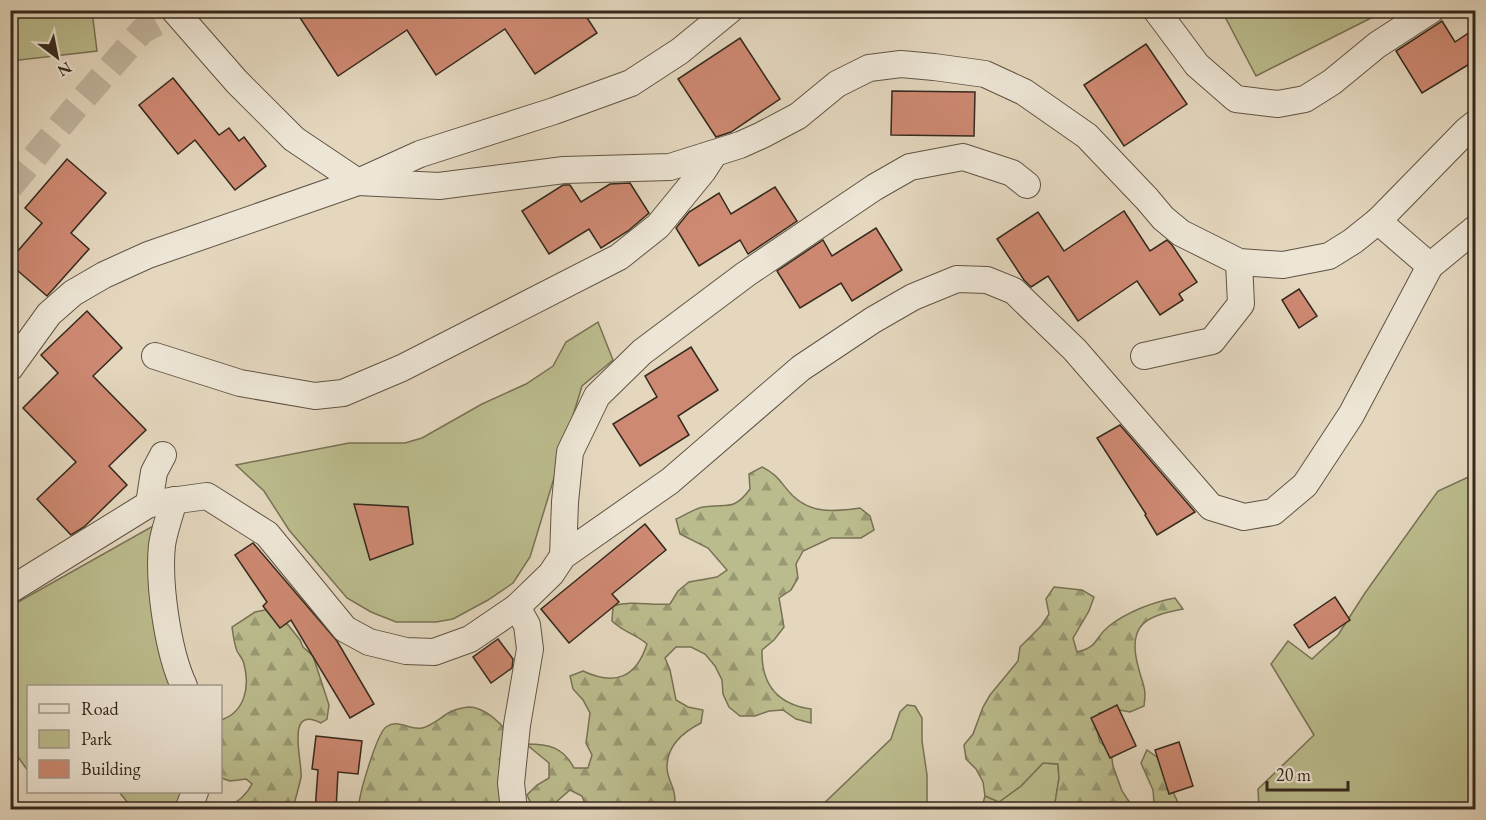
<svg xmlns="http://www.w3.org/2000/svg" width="1486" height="820" font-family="'EB Garamond',serif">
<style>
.green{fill:#bbbc8d;stroke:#787255;stroke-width:1.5}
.forest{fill:url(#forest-firs);stroke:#787255;stroke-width:1.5}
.building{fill:#ce8972;stroke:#34291d;stroke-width:1.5}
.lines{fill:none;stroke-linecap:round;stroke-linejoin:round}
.street-tunnel{stroke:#c1b49e;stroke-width:26;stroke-dasharray:26 13;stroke-linecap:butt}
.street-casing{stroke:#605445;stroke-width:28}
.street{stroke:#ede5d5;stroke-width:26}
</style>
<defs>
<pattern id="forest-firs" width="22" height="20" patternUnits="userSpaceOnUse" patternTransform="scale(1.5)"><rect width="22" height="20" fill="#bbbc8d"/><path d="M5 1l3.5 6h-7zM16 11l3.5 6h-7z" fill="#999973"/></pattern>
</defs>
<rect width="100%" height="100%" fill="#e4d7be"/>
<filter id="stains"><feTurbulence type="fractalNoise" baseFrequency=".00333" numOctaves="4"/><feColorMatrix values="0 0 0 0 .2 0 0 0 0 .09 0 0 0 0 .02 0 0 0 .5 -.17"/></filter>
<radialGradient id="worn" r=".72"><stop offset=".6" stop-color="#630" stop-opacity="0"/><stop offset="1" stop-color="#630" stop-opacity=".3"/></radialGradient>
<!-- green -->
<g class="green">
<path d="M 10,11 L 92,11 L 97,51 L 11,61 Z"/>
<path d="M 1222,11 L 1385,11 L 1256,76 Z"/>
<path d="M 598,322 L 613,360 L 582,386 L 530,557 L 513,583 L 488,600 L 453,619 L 436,622 L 396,622 L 371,612 L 347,598 L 289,530 L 264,491 L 236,465 L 349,443 L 405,443 L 422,438 L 482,404 L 526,384 L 553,366 L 566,342 Z"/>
<path d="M 1475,474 L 1475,809 L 1259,809 L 1258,789 L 1314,735 L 1271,664 L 1288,641 L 1312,659 L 1338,635 L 1365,593 L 1438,491 Z"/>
<path d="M 153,526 L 152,557 L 175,686 L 28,686 L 28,771 L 11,747 L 11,606 Z"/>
<path d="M 907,705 L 915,706 L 922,718 L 922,741 L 927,775 L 927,802 L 924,809 L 818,809 L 891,739 L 900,712 Z"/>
<path d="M 1043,763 L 1058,764 L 1059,778 L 1054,809 L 981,810 L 985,796 L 999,802 L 1021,786 Z"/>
<path d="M 119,792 L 184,792 L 177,810 L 133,809 Z"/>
</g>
<!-- forest -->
<g class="forest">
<path d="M 762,467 C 780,476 780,483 793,496 C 813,515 836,511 860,508 L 870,516 L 874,530 L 861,538 L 831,538 L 803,551 L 796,564 L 798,578 L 791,590 L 779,598 L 784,627 L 774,640 L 762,650 C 761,684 776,704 811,709 L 811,723 L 796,719 L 783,710 L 769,711 L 755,716 L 740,716 L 729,707 L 723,694 L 722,680 L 715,666 L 705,654 L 691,647 L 676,647 L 665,658 L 670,670 L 676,700 L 688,707 L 703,710 L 701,723 C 683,732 667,745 667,767 C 667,783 678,787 674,809 L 587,809 L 582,796 L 570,790 L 548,809 L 533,808 L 527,795 L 537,785 L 549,778 L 549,763 L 526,744 C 549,744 563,747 574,768 L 588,768 L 592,755 L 586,743 L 590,713 L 583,700 L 573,689 L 570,676 L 583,671 C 615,686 636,678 647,644 C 636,634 623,632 612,621 L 613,606 C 634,600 649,606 670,604 L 678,591 L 689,582 L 717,577 L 727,570 L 708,548 L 680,534 L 676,519 C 685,515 694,509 703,507 C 727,503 733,512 750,489 L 749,474 Z"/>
<path d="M 1054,587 L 1082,590 L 1094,597 L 1089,611 L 1073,638 L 1077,652 C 1099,647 1094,638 1109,626 C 1127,612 1153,602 1175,598 L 1183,609 C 1146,616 1127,624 1138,666 C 1142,684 1147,686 1144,706 L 1130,712 L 1114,709 L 1099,713 L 1096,727 L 1100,742 L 1111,752 L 1113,766 L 1122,791 L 1130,803 L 1139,809 L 1054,809 L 1059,778 L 1058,764 L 1043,763 L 1021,786 L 999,802 L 985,796 L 983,782 L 976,769 L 966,759 L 964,745 L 973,734 L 983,707 L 990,695 L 1018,661 L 1020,647 L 1041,626 L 1049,614 L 1046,599 Z"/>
<path d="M 270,609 L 277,611 L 300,640 L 303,647 L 313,656 L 329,705 L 327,719 L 321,723 C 284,704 303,763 301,777 C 299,788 295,799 293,809 L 202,810 C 213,802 214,807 226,806 C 237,804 247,794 252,784 L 246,779 L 230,781 L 221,778 L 221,720 C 245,712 250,687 244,664 C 243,659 239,655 237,651 C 234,643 233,635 232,627 L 255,612 Z"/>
<path d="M 468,707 C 482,707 495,718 504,728 L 500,809 L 359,810 C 357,798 377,734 386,727 C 399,718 409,731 422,728 C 432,726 441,717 450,712 C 455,709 462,708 468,707 Z"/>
<path d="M 1147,750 L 1157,757 L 1181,809 L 1145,809 L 1154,803 L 1153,790 L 1141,763 Z"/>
</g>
<!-- building -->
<g class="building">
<path d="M 295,10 L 582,10 L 597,33 L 535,74 L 505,29 L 436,75 L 407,30 L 338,76 Z"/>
<path d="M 1442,21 L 1455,42 L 1476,28 L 1476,60 L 1422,93 L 1396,51 Z"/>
<path d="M 740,38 L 780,99 L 731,132 L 716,137 L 678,79 Z"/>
<path d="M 1146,44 L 1187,104 L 1124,146 L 1084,85 Z"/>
<path d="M 173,78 L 219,135 L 229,128 L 239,141 L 244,137 L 266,166 L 235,190 L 195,140 L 178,154 L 139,105 Z"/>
<path d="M 892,91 L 975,92 L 974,136 L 891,135 Z"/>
<path d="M 67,159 L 106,193 L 71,233 L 89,249 L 47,296 L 10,264 L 10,260 L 42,223 L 25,208 Z"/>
<path d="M 630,183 L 649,213 L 628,231 L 601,248 L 589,229 L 549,254 L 522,211 L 563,185 L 570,185 L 581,202 L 610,184 Z"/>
<path d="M 775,187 L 797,221 L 748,254 L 740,240 L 699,266 L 676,228 L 689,212 L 719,193 L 731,214 Z"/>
<path d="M 1124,211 L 1150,251 L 1167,240 L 1172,245 L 1197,282 L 1179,294 L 1183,300 L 1160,315 L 1137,281 L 1078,321 L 1048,276 L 1031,287 L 1024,280 L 997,239 L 1038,212 L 1064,251 Z"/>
<path d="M 876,228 L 902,270 L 852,301 L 841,283 L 800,308 L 777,271 L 823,240 L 832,256 Z"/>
<path d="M 1299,289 L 1317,316 L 1299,328 L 1282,300 Z"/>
<path d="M 87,311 L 122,348 L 93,376 L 146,430 L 109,466 L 127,485 L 84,527 L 71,535 L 37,499 L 76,462 L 23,408 L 58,373 L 41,355 Z"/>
<path d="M 691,347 L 718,390 L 678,416 L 689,435 L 640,466 L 613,424 L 657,397 L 645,376 Z"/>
<path d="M 1120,425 L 1195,512 L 1157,535 L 1145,515 L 1146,514 L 1097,438 Z"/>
<path d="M 354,504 L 408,507 L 413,544 L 370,560 Z"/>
<path d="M 645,524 L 666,550 L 612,594 L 619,602 L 569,643 L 541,609 Z"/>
<path d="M 253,543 L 337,641 L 374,704 L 350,718 L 291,620 L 280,628 L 263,606 L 267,602 L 235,555 Z"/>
<path d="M 1335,597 L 1350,620 L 1309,648 L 1294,625 Z"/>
<path d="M 498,639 L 513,659 L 512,668 L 491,683 L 473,657 Z"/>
<path d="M 1117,705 L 1136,746 L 1110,758 L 1091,718 Z"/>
<path d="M 316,736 L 362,741 L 358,774 L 338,772 L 336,810 L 315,810 L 318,770 L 312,769 Z"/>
<path d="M 1179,742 L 1193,786 L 1169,794 L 1155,750 Z"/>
</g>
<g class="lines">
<!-- street-tunnel -->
<path class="street-tunnel" d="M 10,187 L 70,114 L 142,31 L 181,10"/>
<!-- street casing -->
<g class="street-casing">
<g id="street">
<path d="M 174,10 L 237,82 L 294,139 L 358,182 L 439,186 L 564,170 L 670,167 L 740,145 L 762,135 L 798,116 L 837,84 L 869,68 L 901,64 L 934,67 L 985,74 L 1024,92 L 1087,136 L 1147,199 L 1163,218 L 1181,233 L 1239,262 L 1283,265 L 1329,256 L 1353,241 L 1378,221 L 1466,131 L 1476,123"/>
<path d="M 1156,10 L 1197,65 L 1236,99 L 1278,104 L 1305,99 L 1332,82 L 1377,45 L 1431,10"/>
<path d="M 1378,221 L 1430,266"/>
<path d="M 155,356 L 240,383 L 315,396 L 343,393 L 402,368 L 619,257 L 658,226 L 703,171 L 714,154"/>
<path d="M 1144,356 L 1212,341 L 1241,304 L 1239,262"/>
<path d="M 10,368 L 49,314 L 73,293 L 104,275 L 148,255 L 358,182 L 420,154 L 554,111 L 631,83 L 680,51 L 730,10"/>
<path d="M 174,500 C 170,515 164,531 162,545 C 158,584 168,652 184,686"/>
<path d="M 149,504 L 154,472 L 163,455"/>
<path d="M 563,556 L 565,502 L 570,452 L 597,396 L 642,352 L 746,274 L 875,187 L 910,167 L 963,157 L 1012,173 L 1027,185"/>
<path d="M 10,590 L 149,504 L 207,496 L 267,534 L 345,629 L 369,642 L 406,651 L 434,652 L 470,639 L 517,607 L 551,574 L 563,556 L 670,481 L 801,368 L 873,320 L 913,297 L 957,279 L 987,280 L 1014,291 L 1075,350 L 1211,507 L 1244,517 L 1273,512 L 1305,485 L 1351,415 L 1430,266 L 1476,228"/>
<path d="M 188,810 L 195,792"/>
<path d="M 514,810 L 511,783 L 517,725 L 530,649 L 527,625 L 517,607"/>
</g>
</g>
<!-- street -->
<use href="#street" class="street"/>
</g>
<!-- margin -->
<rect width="1486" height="820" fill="none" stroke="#e4d7be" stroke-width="36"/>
<rect x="12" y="12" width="1462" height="796" fill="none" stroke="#34291d" stroke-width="3"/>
<rect x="18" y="18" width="1450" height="784" fill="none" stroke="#34291d" stroke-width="1.5"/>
<!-- legend -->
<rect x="27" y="685" width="195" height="108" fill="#ede5d5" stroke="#a39a8b" stroke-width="1.5"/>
<rect x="39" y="704" width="30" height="9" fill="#ede5d5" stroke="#a39a8b" stroke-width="1.5"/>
<text x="81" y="715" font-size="18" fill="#34291d">Road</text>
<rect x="39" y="730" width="30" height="18" fill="#bbbc8d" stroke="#a39a8b" stroke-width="1.5"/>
<text x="81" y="745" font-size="18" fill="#34291d">Park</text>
<rect x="39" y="760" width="30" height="18" fill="#ce8972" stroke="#a39a8b" stroke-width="1.5"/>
<text x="81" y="775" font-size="18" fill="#34291d">Building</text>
<!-- north arrow -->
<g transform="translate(57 57) rotate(148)" stroke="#ede5d5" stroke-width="4.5" paint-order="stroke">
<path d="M0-4.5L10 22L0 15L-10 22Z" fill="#34291d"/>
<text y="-9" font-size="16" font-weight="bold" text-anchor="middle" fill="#34291d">N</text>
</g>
<!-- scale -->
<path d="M1267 781v9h81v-9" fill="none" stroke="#34291d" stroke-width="3"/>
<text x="1276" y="781" font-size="18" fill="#34291d" stroke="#ede5d5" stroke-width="4.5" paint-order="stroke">20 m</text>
<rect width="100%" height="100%" filter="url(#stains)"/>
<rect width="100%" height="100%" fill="url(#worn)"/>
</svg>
